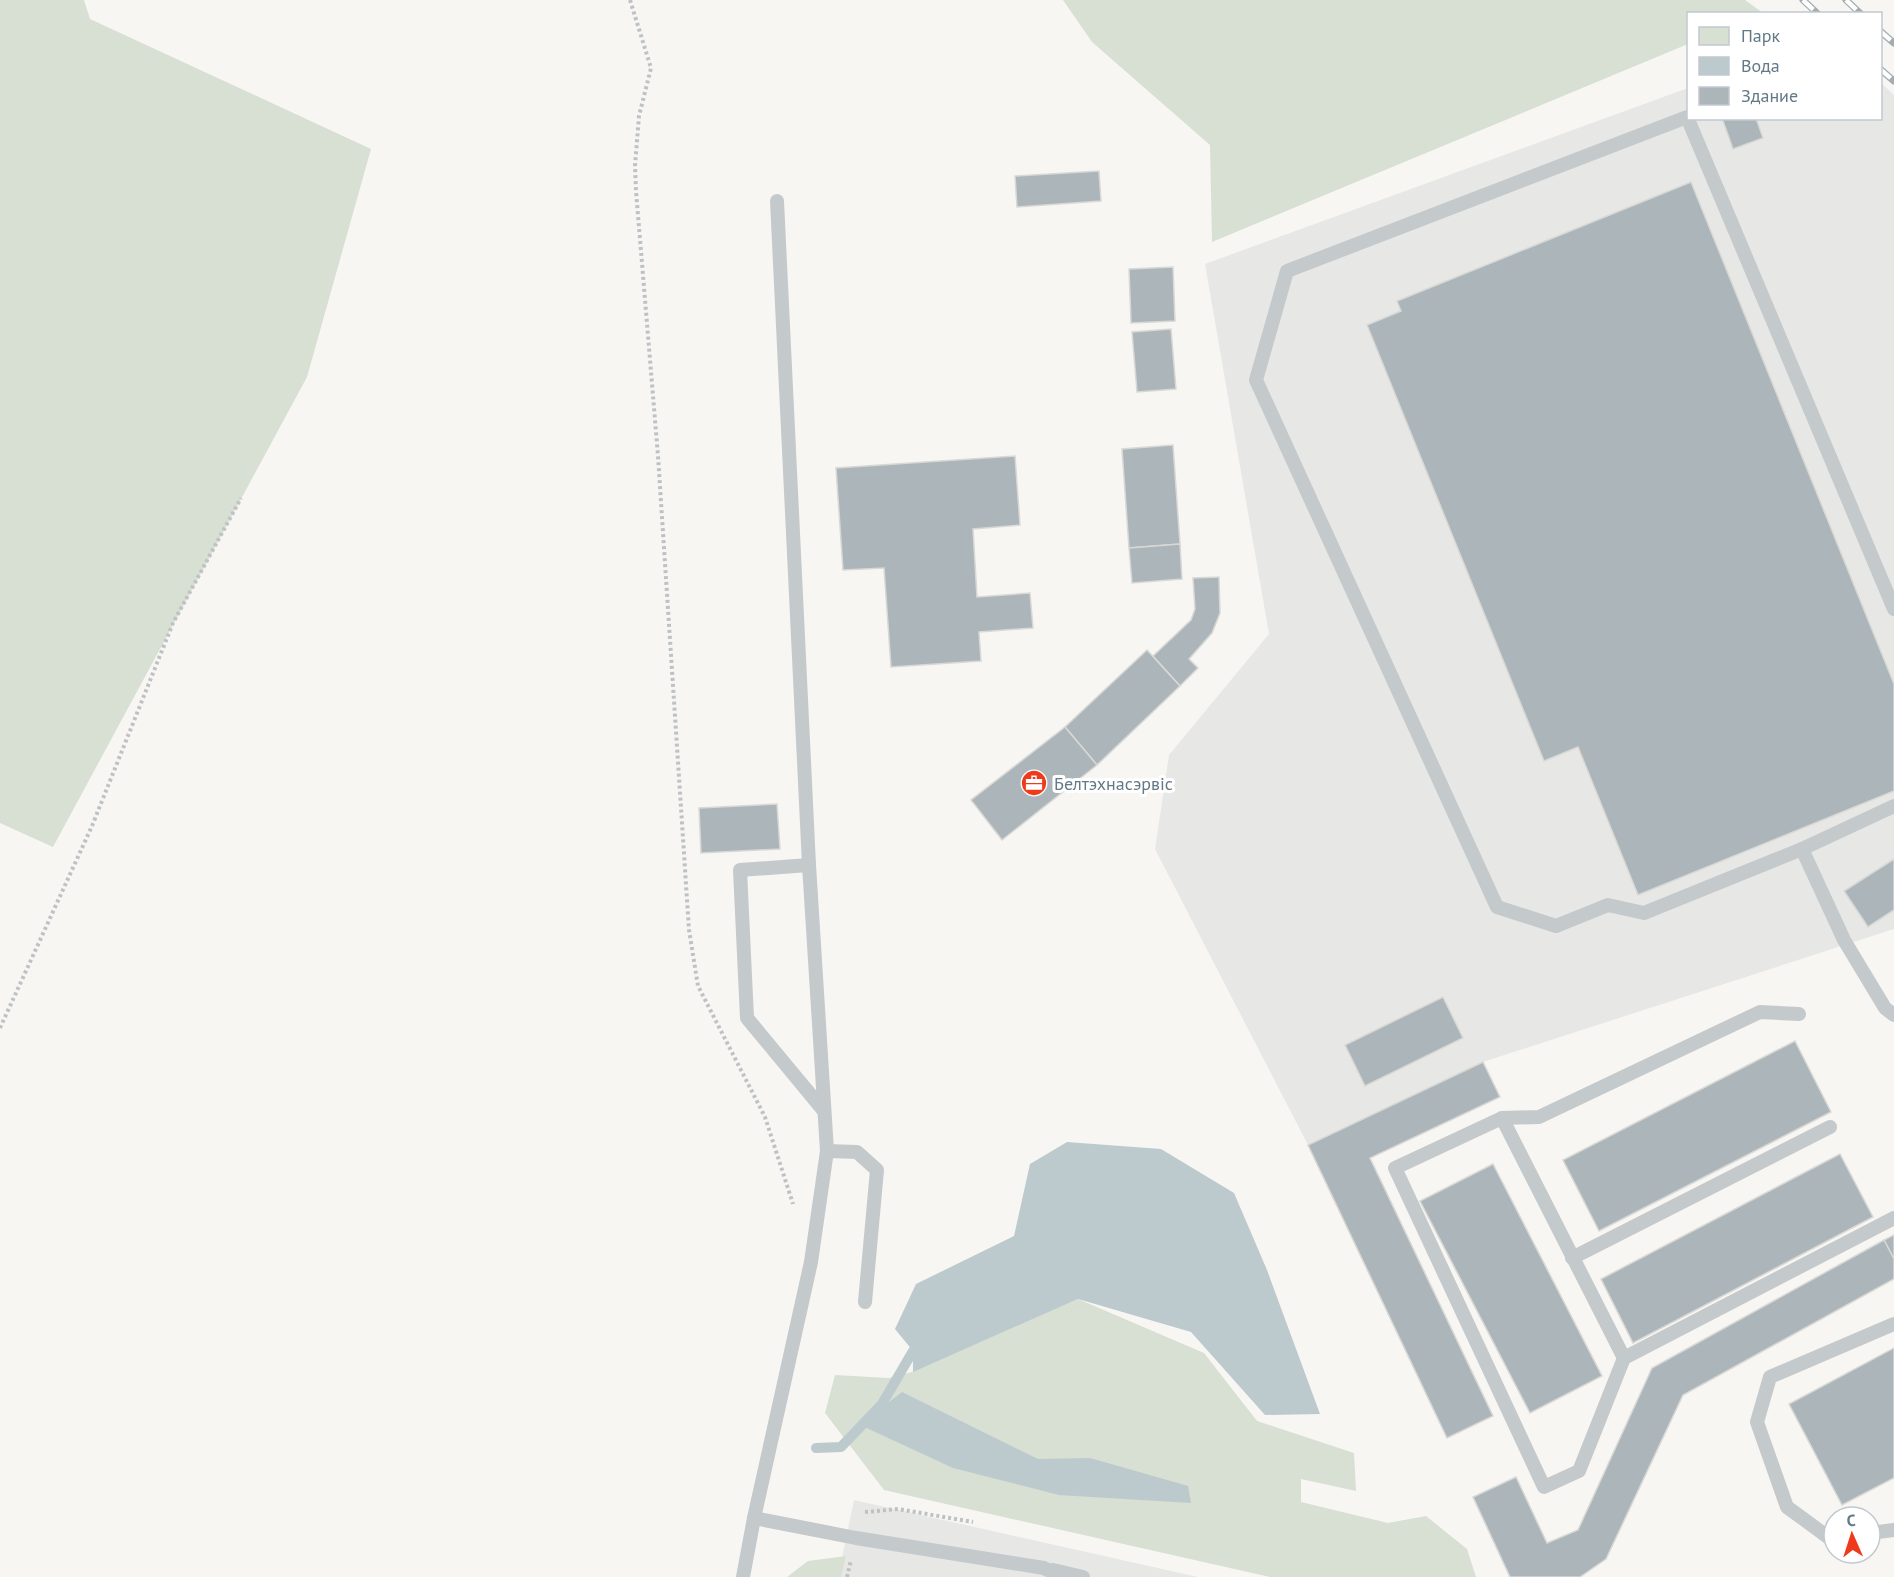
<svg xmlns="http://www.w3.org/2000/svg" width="1894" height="1577" font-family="'PT Sans',sans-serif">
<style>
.built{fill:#e7e8e6}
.green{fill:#d8dfd3}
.water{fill:#bccacd}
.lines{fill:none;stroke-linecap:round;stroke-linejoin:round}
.stream{stroke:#bccacd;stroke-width:10}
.building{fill:#acb6ba;stroke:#d8d8d5;stroke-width:1.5}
.path{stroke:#bfc2c4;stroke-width:4;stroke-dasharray:3 3;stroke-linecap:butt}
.lane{stroke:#c4c9cb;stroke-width:14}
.rail-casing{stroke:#a4acb0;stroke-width:7}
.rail{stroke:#fff;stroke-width:4.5;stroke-dasharray:14;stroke-linecap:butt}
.labels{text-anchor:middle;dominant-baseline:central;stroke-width:6;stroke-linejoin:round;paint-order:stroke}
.poi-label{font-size:18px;fill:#637986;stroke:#fff;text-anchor:start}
</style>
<rect width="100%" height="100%" fill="#f7f6f3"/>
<!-- built -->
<g class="built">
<path d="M 1881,83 L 1894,95 L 1894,929 L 1483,1062 L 1308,1145 L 1155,849 L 1169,755 L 1269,634 L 1205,264 L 1688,88 L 1688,118 L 1880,118 Z"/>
<path d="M 854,1500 L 1198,1577 L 838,1577 Z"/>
</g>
<!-- green -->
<g class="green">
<path d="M 0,0 L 84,0 L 90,19 L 371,149 L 307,377 L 53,847 L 0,823 Z"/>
<path d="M 1063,0 L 1745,0 L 1763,13 L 1688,14 L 1688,44 L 1212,242 L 1210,145 L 1092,42 Z"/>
<path d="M 1078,1299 L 1204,1353 L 1257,1421 L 1354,1453 L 1356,1491 L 1301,1479 L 1301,1502 L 1388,1523 L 1426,1516 L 1467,1549 L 1476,1577 L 1270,1577 L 884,1490 L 825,1413 L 835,1375 L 889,1378 L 912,1372 Z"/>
<path d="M 846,1556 L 841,1577 L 787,1577 L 808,1561 Z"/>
</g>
<!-- water -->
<g class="water">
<path d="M 1067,1142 L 1161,1149 L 1234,1193 L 1267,1270 L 1320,1414 L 1265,1415 L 1191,1332 L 1078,1299 L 913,1372 L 913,1351 L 895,1329 L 916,1284 L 1014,1236 L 1030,1164 Z"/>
<path d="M 902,1392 L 1038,1459 L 1090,1458 L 1188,1486 L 1191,1503 L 1059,1495 L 953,1468 L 860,1425 Z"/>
</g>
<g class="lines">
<!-- stream -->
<path class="stream" d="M 816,1448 L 841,1447 L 882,1404 L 913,1351"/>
</g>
<!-- building -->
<g class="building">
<path d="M 1722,118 L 1756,118 L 1763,138 L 1733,149 Z"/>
<path d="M 1099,171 L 1101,201 L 1017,207 L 1015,176 Z"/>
<path d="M 1691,182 L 1894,684 L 1894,791 L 1638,895 L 1578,747 L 1544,761 L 1367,325 L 1401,311 L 1397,301 Z"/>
<path d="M 1173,267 L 1175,321 L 1131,323 L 1129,269 Z"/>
<path d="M 1171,329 L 1176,389 L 1137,392 L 1132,332 Z"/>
<path d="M 1173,445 L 1180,544 L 1129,548 L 1122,449 Z"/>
<path d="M 1015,456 L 1020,525 L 973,529 L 977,597 L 1030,593 L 1033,628 L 979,632 L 981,661 L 891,667 L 884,568 L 843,570 L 836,468 Z"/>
<path d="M 1180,544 L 1182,579 L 1132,583 L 1129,548 Z"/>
<path d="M 1219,577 L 1220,613 L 1212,633 L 1189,659 L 1198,668 L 1180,686 L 1153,656 L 1191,620 L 1195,609 L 1193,578 Z"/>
<path d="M 1147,650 L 1180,686 L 1097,765 L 1065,727 Z"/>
<path d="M 1065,727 L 1097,765 L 1002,840 L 971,800 Z"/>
<path d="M 777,804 L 780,849 L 701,853 L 699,808 Z"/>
<path d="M 1894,859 L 1894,910 L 1868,927 L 1844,891 Z"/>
<path d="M 1443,997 L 1463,1038 L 1365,1086 L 1345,1045 Z"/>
<path d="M 1795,1041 L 1831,1112 L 1599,1231 L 1563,1160 Z"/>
<path d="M 1483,1062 L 1500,1097 L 1370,1158 L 1493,1416 L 1447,1438 L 1308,1145 Z"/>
<path d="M 1840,1154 L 1873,1217 L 1633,1343 L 1601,1279 Z"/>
<path d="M 1493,1164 L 1602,1376 L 1530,1413 L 1420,1201 Z"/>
<path d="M 1894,1235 L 1894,1259 L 1884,1240 Z"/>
<path d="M 1884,1240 L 1894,1259 L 1894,1279 L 1683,1395 L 1606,1559 L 1580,1577 L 1510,1577 L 1473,1497 L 1516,1477 L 1547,1543 L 1578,1530 L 1652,1368 Z"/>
<path d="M 1894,1348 L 1894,1478 L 1842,1505 L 1789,1404 Z"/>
</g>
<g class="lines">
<!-- path -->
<g class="path">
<path d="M 630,0 L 651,68 L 639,116 L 635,166 L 636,191 L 658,456 L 689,930 L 698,986 L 765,1117 L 793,1204"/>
<path d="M 0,1028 L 92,826 L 173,623 L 241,498"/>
<path d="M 865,1512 L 898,1509 L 973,1522"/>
<path d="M 847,1577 L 851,1560"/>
</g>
<!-- lane -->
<g class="lane">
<path d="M 1894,609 L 1687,117 L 1287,271 L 1256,380 L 1497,907 L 1556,926 L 1608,905 L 1644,913 L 1802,849 L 1894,806"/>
<path d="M 1802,849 L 1844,940 L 1885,1008 L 1894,1015"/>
<path d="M 809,865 L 740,870 L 747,1018 L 824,1111"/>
<path d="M 1799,1014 L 1760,1012 L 1539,1117 L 1502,1118 L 1395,1168 L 1544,1487 L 1579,1471 L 1624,1358 L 1894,1218"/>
<path d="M 1502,1118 L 1624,1358"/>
<path d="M 827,1151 L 857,1152 L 877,1170 L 865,1302"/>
<path d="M 1572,1258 L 1830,1127"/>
<path d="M 754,1518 L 856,1538 L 1044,1568 L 1061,1577"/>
<path d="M 1870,1533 L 1894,1530"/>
<path d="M 1834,1536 L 1828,1537 L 1787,1507 L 1757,1422 L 1770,1377 L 1894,1324"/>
<path d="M 1053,1570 L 1083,1577"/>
<path d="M 743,1577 L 754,1518 L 811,1262 L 827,1151 L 809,865 L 777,201"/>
</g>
<!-- rail casing -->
<g class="rail-casing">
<g id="rail">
<path d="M 1803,0 L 1818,14"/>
<path d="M 1846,0 L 1861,14"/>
<path d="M 1880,31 L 1894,43"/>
<path d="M 1880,69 L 1894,81"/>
</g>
</g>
<!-- rail -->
<use href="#rail" class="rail"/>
</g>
<!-- icons -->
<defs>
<g id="office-disc" transform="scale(1.35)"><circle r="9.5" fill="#ee3b1b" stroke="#fff"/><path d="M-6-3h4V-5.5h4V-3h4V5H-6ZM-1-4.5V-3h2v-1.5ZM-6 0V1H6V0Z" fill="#fff"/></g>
</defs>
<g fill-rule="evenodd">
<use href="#office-disc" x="1034" y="783"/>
</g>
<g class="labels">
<!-- poi labels -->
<g class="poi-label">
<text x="1054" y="783">Белтэхнасэрвіс</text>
</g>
</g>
<!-- legend -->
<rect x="1687" y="12" width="195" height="108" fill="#ffffff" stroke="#c1c9cf" stroke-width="1.5"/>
<rect x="1699" y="27" width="30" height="18" fill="#d8dfd3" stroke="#c1c9cf" stroke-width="1.5"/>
<text x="1741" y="42" font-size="18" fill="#637986">Парк</text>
<rect x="1699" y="57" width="30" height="18" fill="#bccacd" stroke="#c1c9cf" stroke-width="1.5"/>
<text x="1741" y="72" font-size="18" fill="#637986">Вода</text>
<rect x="1699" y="87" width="30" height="18" fill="#acb6ba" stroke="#c1c9cf" stroke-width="1.5"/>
<text x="1741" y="102" font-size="18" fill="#637986">Здание</text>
<!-- north arrow -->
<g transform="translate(1852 1535) rotate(357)"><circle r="28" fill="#ffffff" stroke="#c1c9cf" stroke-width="1.5"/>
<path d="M0-4.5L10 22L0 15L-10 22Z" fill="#ee3b1b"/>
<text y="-9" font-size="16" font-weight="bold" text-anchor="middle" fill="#637986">С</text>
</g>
</svg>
